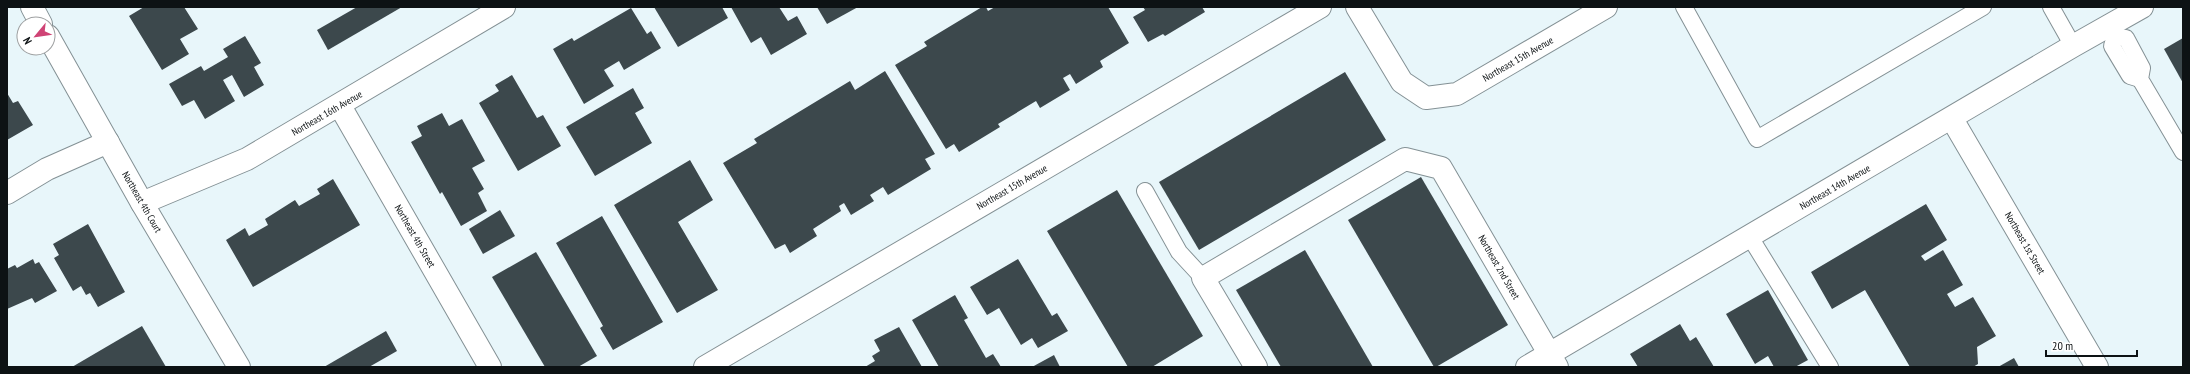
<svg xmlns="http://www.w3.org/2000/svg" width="2190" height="374" font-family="'PT Sans Narrow',sans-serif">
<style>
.building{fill:#3c484c}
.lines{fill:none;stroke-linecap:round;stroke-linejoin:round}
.service-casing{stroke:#849195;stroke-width:18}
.minor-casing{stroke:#849195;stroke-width:24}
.tertiary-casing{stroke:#849195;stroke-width:24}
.service{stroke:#fff;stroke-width:16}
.minor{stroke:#fff;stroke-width:22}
.tertiary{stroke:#fff;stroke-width:22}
.labels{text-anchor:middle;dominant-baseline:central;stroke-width:4;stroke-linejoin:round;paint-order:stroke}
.street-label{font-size:10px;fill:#0d1214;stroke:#fff}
</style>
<rect width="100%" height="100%" fill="#e8f6fa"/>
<!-- building -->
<g class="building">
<path d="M 144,7 L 184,7 L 198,29 L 180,39 L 189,54 L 162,70 L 129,16 Z"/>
<path d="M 357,7 L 402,7 L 328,50 L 317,30 Z"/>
<path d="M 654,7 L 722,7 L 728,18 L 678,47 Z"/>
<path d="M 731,7 L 779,7 L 788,21 L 797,16 L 807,34 L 771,55 L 761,37 L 751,43 Z"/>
<path d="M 817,7 L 858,7 L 827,24 Z"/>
<path d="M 982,7 L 986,7 L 988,11 L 995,7 L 1108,7 L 1129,43 L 1100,61 L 1103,67 L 1076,84 L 1070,74 L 1063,78 L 1070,90 L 1040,108 L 1036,101 L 998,124 L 1000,127 L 959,152 L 954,144 L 946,149 L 895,65 L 927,46 L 924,42 Z"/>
<path d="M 1143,7 L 1202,7 L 1205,12 L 1165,36 L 1163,34 L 1148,42 L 1133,17 L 1145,10 Z"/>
<path d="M 631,8 L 647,34 L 651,31 L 661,48 L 624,70 L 619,61 L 604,70 L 614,86 L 584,104 L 553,49 L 572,38 L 574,41 Z"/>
<path d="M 245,36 L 261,63 L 254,67 L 264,85 L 244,97 L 232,75 L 223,80 L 235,101 L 205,119 L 194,100 L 182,106 L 169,84 L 201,66 L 204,71 L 228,57 L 223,49 Z"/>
<path d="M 2183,38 L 2183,83 L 2164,49 Z"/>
<path d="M 885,71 L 935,154 L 925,159 L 931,169 L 888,195 L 883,187 L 870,195 L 874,201 L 851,215 L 844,203 L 839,206 L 841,211 L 813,229 L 817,236 L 790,253 L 785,244 L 775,249 L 723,163 L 757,143 L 754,139 L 850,81 L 855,90 Z"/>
<path d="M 1345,72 L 1386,140 L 1199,250 L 1159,182 Z"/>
<path d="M 512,75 L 537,118 L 543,115 L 561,146 L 518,171 L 479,103 L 499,91 L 495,85 Z"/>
<path d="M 633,88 L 644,108 L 635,113 L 652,143 L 595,176 L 566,127 Z"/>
<path d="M 7,93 L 13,103 L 18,101 L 33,125 L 7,140 Z"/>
<path d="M 442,113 L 449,126 L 462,119 L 485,161 L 472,168 L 484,189 L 478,193 L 487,211 L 461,226 L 442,192 L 440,194 L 411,142 L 422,136 L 417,126 Z"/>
<path d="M 690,160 L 713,200 L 678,222 L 718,290 L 677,313 L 614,205 Z"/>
<path d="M 1421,177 L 1508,325 L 1436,367 L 1434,367 L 1348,220 Z"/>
<path d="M 333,179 L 360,225 L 253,287 L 226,240 L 245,228 L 249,236 L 268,225 L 265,219 L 295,200 L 299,206 L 320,194 L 317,189 Z"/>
<path d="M 1117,190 L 1203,336 L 1152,367 L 1128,367 L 1047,231 Z"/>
<path d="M 1926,204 L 1947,240 L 1921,256 L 1925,261 L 1943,250 L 1963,285 L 1947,294 L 1955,307 L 1973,297 L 1996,336 L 1977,347 L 1978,364 L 1973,367 L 1910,367 L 1865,290 L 1832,309 L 1811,272 Z"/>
<path d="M 500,210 L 515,236 L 483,254 L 469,229 Z"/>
<path d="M 602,216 L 663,322 L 613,350 L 600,328 L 603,326 L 556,243 Z"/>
<path d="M 88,224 L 125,292 L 98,307 L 90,293 L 86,295 L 81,286 L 73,291 L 54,258 L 59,255 L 53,244 Z"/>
<path d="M 1305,250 L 1373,367 L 1281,367 L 1236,290 Z"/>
<path d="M 536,252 L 597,356 L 578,367 L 545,367 L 492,277 Z"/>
<path d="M 33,259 L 35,264 L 39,262 L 57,291 L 35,303 L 32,298 L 7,309 L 7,269 L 15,265 L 17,268 Z"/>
<path d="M 1018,259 L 1052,316 L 1057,313 L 1068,331 L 1038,348 L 1032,338 L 1021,345 L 999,308 L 987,315 L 970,287 Z"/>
<path d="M 1768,290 L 1808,360 L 1795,367 L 1774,367 L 1768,356 L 1755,364 L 1726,314 Z"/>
<path d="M 955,295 L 968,318 L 964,320 L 986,358 L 993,354 L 1001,367 L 939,367 L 912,320 Z"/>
<path d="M 1680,324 L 1690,341 L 1696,337 L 1714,367 L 1638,367 L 1630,354 Z"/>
<path d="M 142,326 L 166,367 L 72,367 Z"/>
<path d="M 899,327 L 922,367 L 865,367 L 875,361 L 872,356 L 880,351 L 874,340 Z"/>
<path d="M 386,331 L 397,351 L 369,367 L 324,367 Z"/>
<path d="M 1054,355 L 1060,367 L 1032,367 Z"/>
<path d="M 2014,358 L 2019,367 L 1998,367 Z"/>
</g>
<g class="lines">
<!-- service casing -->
<g class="service-casing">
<g id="service">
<path d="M 1684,7 L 1757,139 L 1983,7"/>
<path d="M 2051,7 L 2073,46"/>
<path d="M 2110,27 L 2115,36 L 2112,46 L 2130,76 L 2140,79"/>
<path d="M 2115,36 L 2126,38 L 2142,68 L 2140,79 L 2183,152"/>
<path d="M 1145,191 L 1179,252 L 1203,278"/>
<path d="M 1750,237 L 1830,367"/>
</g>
</g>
<!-- minor casing -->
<g class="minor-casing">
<g id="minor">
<path d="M 32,7 L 41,24"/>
<path d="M 1357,7 L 1402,82 L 1426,98 L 1457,94 L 1606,7"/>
<path d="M 48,36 L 142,203 L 239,367"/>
<path d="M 340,106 L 490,367"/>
<path d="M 1952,119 L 2097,367"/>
<path d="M 7,193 L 47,169 L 108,142"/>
<path d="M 142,203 L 247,159 L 504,7"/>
<path d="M 705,367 L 1320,7"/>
<path d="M 1256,367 L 1203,278 L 1405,159 L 1441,168 L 1557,367"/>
</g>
</g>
<!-- tertiary casing -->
<g class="tertiary-casing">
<path id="tertiary" d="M 1527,367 L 2073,46 L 2142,7"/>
</g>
<!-- service -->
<use href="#service" class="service"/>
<!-- minor -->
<use href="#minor" class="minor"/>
<!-- tertiary -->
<use href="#tertiary" class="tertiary"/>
</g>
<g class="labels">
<!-- street labels -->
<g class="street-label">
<text transform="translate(1518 59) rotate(-30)">Northeast 15th Avenue</text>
<text transform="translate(327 113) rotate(-30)">Northeast 16th Avenue</text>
<text transform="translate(1012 187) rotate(-30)">Northeast 15th Avenue</text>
<text transform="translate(1835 187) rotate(-30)">Northeast 14th Avenue</text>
<text transform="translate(142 202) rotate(60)">Northeast 4th Court</text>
<text transform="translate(415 236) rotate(60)">Northeast 4th Street</text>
<text transform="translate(2025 243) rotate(60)">Northeast 1st Street</text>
<text transform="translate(1499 267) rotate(60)">Northeast 2nd Street</text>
</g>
</g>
<!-- border -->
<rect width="2190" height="374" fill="none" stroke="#0d1214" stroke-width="16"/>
<!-- north arrow -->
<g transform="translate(36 36) rotate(241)"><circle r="19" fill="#ffffff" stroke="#9ea0a1"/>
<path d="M0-3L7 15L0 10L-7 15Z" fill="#cf4375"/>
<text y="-6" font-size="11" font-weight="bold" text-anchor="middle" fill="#0d1214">N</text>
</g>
<!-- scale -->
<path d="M2046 350v6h91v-6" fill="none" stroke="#0d1214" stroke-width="2"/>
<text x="2052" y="350" font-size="12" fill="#0d1214" stroke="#ffffff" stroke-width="3" paint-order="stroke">20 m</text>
</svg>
